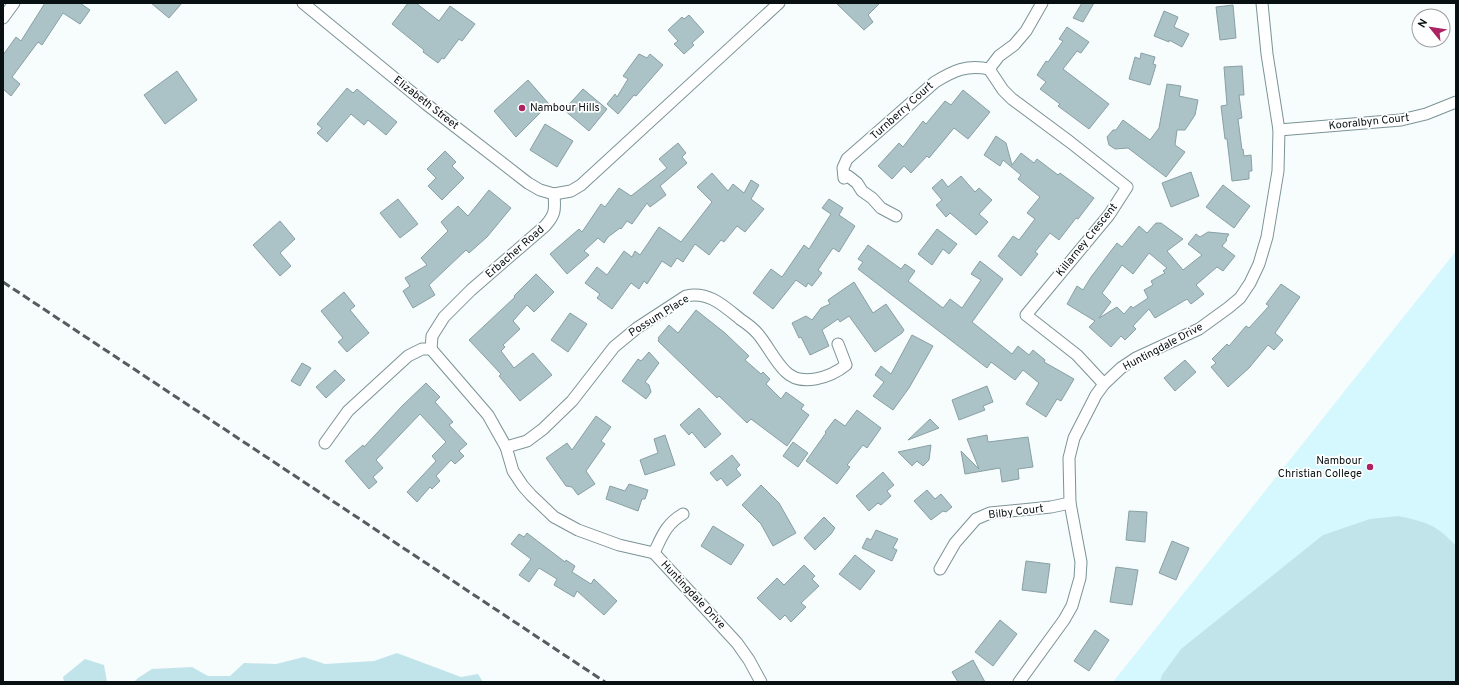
<svg xmlns="http://www.w3.org/2000/svg" width="1459" height="685" font-family="Overpass,sans-serif">
<style>
.built{fill:#d5f8fe}
.green{fill:#c1e4ea}
.building{fill:#abc3c7;stroke:#88a0a4;fill-rule:evenodd}
.lines{fill:none;stroke-linecap:round;stroke-linejoin:round}
.street-casing{stroke:#7b9396;stroke-width:13}
.street{stroke:#fff;stroke-width:11}
.rail{stroke:#565d5f;stroke-width:3;stroke-dasharray:8 4;stroke-linecap:butt}
.poi-dot{fill:#ac2263;stroke:#fff;stroke-width:1.5}
.labels{text-anchor:middle;dominant-baseline:central;stroke-width:3.5;stroke-linejoin:round;paint-order:stroke}
.street-label{font-size:11px;fill:#081012;stroke:#fff}
.poi-label{font-size:11px;fill:#081012;stroke:#fff;text-anchor:start}
</style>
<rect width="100%" height="100%" fill="#f7fcfd"/>
<!-- built -->
<path class="built" d="M 1456,251 L 1456,682 L 1113,682 Z"/>
<!-- green -->
<g class="green">
<path d="M 1398,516 C 1426,522 1436,524 1456,546 L 1456,682 L 1160,682 L 1162,675 L 1181,649 L 1323,535 L 1370,519 Z"/>
<path d="M 397,653 L 461,677 L 478,674 L 483,682 L 134,682 L 138,678 L 152,669 L 192,667 L 208,676 L 230,676 L 244,663 L 276,664 L 304,657 L 325,664 L 374,661 Z"/>
<path d="M 85,659 L 104,665 L 107,682 L 64,682 L 63,677 Z"/>
</g>
<!-- building -->
<g class="building">
<path d="M 45,3 L 80,3 L 90,10 L 80,24 L 63,13 L 42,45 L 38,42 L 12,77 L 20,84 L 11,96 L 3,89 L 3,55 L 16,37 L 21,41 Z"/>
<path d="M 151,3 L 182,3 L 169,18 Z"/>
<path d="M 408,3 L 416,3 L 439,21 L 450,6 L 475,24 L 462,41 L 459,39 L 444,59 L 442,58 L 438,63 L 423,52 L 424,50 L 392,24 Z"/>
<path d="M 836,3 L 880,3 L 868,15 L 873,22 L 864,30 Z"/>
<path d="M 1082,3 L 1094,3 L 1083,22 L 1073,18 Z"/>
<path d="M 1233,5 L 1236,38 L 1220,40 L 1216,7 Z"/>
<path d="M 1164,11 L 1178,17 L 1174,27 L 1189,34 L 1182,47 L 1169,40 L 1169,42 L 1154,36 Z"/>
<path d="M 689,15 L 704,32 L 692,43 L 694,45 L 684,54 L 674,44 L 678,41 L 668,30 L 682,17 L 684,19 Z"/>
<path d="M 1067,27 L 1089,42 L 1081,53 L 1077,51 L 1063,69 L 1109,104 L 1089,129 L 1058,106 L 1060,104 L 1040,89 L 1046,82 L 1037,75 L 1046,61 L 1048,62 L 1063,41 L 1059,39 Z"/>
<path d="M 1141,53 L 1155,57 L 1153,64 L 1156,65 L 1150,85 L 1129,79 L 1135,57 L 1140,59 Z"/>
<path d="M 639,54 L 647,58 L 650,54 L 663,65 L 636,96 L 634,95 L 618,114 L 607,104 L 615,94 L 617,97 L 628,79 L 623,76 Z"/>
<path d="M 1242,66 L 1244,95 L 1239,95 L 1242,118 L 1238,119 L 1242,150 L 1243,149 L 1244,156 L 1251,155 L 1252,171 L 1249,171 L 1249,179 L 1232,181 L 1227,139 L 1225,139 L 1221,106 L 1227,105 L 1224,67 Z"/>
<path d="M 177,71 L 197,100 L 165,124 L 144,95 Z"/>
<path d="M 528,80 L 549,104 L 516,137 L 494,111 Z"/>
<path d="M 1167,84 L 1181,86 L 1179,96 L 1198,100 L 1195,115 L 1185,130 L 1177,130 L 1175,145 L 1185,152 L 1166,177 L 1128,148 L 1115,149 L 1109,145 L 1107,137 L 1113,130 L 1116,130 L 1123,120 L 1150,140 L 1159,128 Z"/>
<path d="M 347,88 L 353,93 L 357,89 L 397,122 L 386,135 L 368,120 L 364,125 L 351,114 L 327,142 L 317,133 L 322,128 L 317,124 Z"/>
<path d="M 583,89 L 607,109 L 589,131 L 564,110 Z"/>
<path d="M 963,90 L 990,112 L 968,139 L 954,128 L 929,158 L 927,156 L 911,173 L 904,166 L 892,179 L 878,166 L 899,143 L 903,147 L 923,121 L 926,124 L 945,101 L 951,105 Z"/>
<path d="M 545,124 L 573,141 L 557,167 L 530,150 Z"/>
<path d="M 996,136 L 1006,143 L 1012,165 L 1021,153 L 1034,163 L 1037,159 L 1058,175 L 1060,173 L 1094,198 L 1078,219 L 1076,218 L 1059,240 L 1050,233 L 1035,252 L 1038,254 L 1021,276 L 998,256 L 1013,236 L 1019,240 L 1035,219 L 1027,213 L 1040,197 L 1018,179 L 1021,175 L 1003,160 L 1000,166 L 984,155 Z"/>
<path d="M 678,143 L 686,153 L 682,157 L 687,163 L 660,186 L 666,195 L 650,207 L 647,203 L 632,224 L 627,221 L 621,229 L 620,228 L 608,237 L 604,243 L 598,238 L 584,251 L 589,255 L 567,274 L 550,254 L 579,229 L 582,232 L 601,204 L 605,207 L 619,188 L 631,196 L 667,168 L 659,159 Z"/>
<path d="M 445,151 L 456,162 L 452,166 L 464,178 L 442,200 L 428,186 L 436,178 L 427,169 Z"/>
<path d="M 1191,172 L 1199,196 L 1171,207 L 1162,183 Z"/>
<path d="M 712,173 L 728,191 L 733,184 L 744,193 L 751,180 L 759,185 L 751,199 L 764,209 L 745,232 L 737,226 L 724,242 L 721,240 L 709,255 L 695,244 L 683,262 L 677,258 L 671,267 L 662,261 L 647,284 L 644,281 L 639,289 L 631,283 L 612,309 L 597,298 L 600,294 L 585,283 L 597,267 L 607,275 L 624,251 L 632,257 L 635,251 L 640,255 L 659,227 L 681,242 L 712,202 L 697,187 Z"/>
<path d="M 961,176 L 975,192 L 979,188 L 992,200 L 979,214 L 988,222 L 976,235 L 950,213 L 946,217 L 936,205 L 942,200 L 932,188 L 942,179 L 948,187 Z"/>
<path d="M 1223,185 L 1250,206 L 1234,228 L 1206,207 Z"/>
<path d="M 489,190 L 511,208 L 487,237 L 469,253 L 466,250 L 429,285 L 435,295 L 413,308 L 403,291 L 410,286 L 405,278 L 427,265 L 421,258 L 448,231 L 441,222 L 458,206 L 468,216 Z"/>
<path d="M 398,199 L 418,224 L 400,238 L 380,213 Z"/>
<path d="M 829,199 L 843,208 L 839,215 L 855,226 L 839,252 L 833,248 L 818,270 L 822,273 L 812,286 L 808,283 L 806,287 L 796,280 L 773,309 L 753,293 L 771,269 L 782,277 L 804,245 L 809,249 L 831,214 L 822,208 Z"/>
<path d="M 280,221 L 295,239 L 280,253 L 291,266 L 280,276 L 253,245 Z"/>
<path d="M 1156,223 L 1161,223 L 1183,239 L 1167,251 L 1183,270 L 1202,255 L 1188,244 L 1196,234 L 1200,237 L 1208,232 L 1229,234 L 1226,239 L 1227,240 L 1222,246 L 1235,256 L 1223,271 L 1217,267 L 1196,285 L 1204,294 L 1191,304 L 1187,299 L 1155,318 L 1149,309 L 1133,326 L 1136,329 L 1125,340 L 1121,336 L 1111,347 L 1089,327 L 1095,321 L 1067,304 L 1077,286 L 1083,290 L 1091,277 L 1117,243 L 1122,247 L 1139,226 L 1147,233 ZM 1149,253 L 1167,268 L 1163,271 L 1165,273 L 1151,281 L 1153,285 L 1144,290 L 1148,298 L 1133,308 L 1131,306 L 1124,314 L 1117,307 L 1099,318 L 1111,302 L 1102,293 L 1122,265 L 1133,274 Z"/>
<path d="M 937,229 L 957,244 L 949,254 L 943,249 L 932,265 L 918,254 Z"/>
<path d="M 868,245 L 901,269 L 905,264 L 915,271 L 908,281 L 943,308 L 950,299 L 962,308 L 981,280 L 971,274 L 980,261 L 1003,279 L 972,322 L 1012,354 L 1018,346 L 1029,355 L 1033,350 L 1045,360 L 1044,362 L 1074,379 L 1061,401 L 1057,399 L 1046,417 L 1026,404 L 1039,383 L 1023,370 L 1015,380 L 991,362 L 987,368 L 858,269 L 863,262 L 858,259 Z"/>
<path d="M 536,274 L 554,292 L 534,312 L 527,305 L 513,321 L 520,329 L 503,345 L 505,347 L 501,351 L 514,368 L 533,353 L 552,375 L 520,401 L 499,376 L 501,374 L 469,340 L 515,297 L 514,296 Z"/>
<path d="M 854,282 L 873,313 L 886,304 L 904,330 L 902,333 L 875,352 L 849,316 L 840,322 L 838,319 L 822,330 L 829,346 L 810,355 L 801,337 L 799,338 L 792,323 L 806,316 L 812,320 L 821,308 L 830,304 L 828,300 Z"/>
<path d="M 1281,284 L 1300,297 L 1275,333 L 1283,340 L 1274,350 L 1268,345 L 1249,368 L 1228,387 L 1211,367 L 1216,363 L 1212,359 L 1227,344 L 1229,346 L 1246,326 L 1249,328 L 1269,306 L 1266,304 Z"/>
<path d="M 344,292 L 355,306 L 350,310 L 369,333 L 347,352 L 338,342 L 343,338 L 321,311 Z"/>
<path d="M 696,310 L 725,333 L 749,356 L 745,360 L 761,374 L 763,372 L 770,379 L 766,384 L 781,399 L 786,392 L 804,405 L 801,409 L 809,415 L 787,446 L 751,419 L 747,423 L 719,396 L 717,398 L 658,341 L 659,339 L 658,338 L 669,325 L 678,333 Z"/>
<path d="M 570,313 L 587,324 L 568,352 L 551,340 Z"/>
<path d="M 912,335 L 933,346 L 909,388 L 893,410 L 873,396 L 884,382 L 875,375 L 881,366 L 891,374 Z"/>
<path d="M 649,352 L 659,363 L 645,382 L 649,385 L 651,392 L 646,399 L 622,381 L 638,359 L 641,361 Z"/>
<path d="M 1185,360 L 1196,372 L 1175,391 L 1164,378 Z"/>
<path d="M 302,363 L 311,368 L 300,386 L 291,381 Z"/>
<path d="M 335,370 L 345,380 L 326,398 L 316,387 Z"/>
<path d="M 426,383 L 440,397 L 435,402 L 453,422 L 449,425 L 467,444 L 459,451 L 464,456 L 455,464 L 451,460 L 436,476 L 440,481 L 432,489 L 430,487 L 417,502 L 407,492 L 436,461 L 432,456 L 446,442 L 420,414 L 376,460 L 383,468 L 373,477 L 377,482 L 369,489 L 345,461 L 363,445 L 364,447 L 402,406 Z"/>
<path d="M 987,386 L 993,402 L 983,406 L 985,410 L 959,420 L 952,400 Z"/>
<path d="M 699,408 L 721,434 L 705,448 L 692,432 L 689,435 L 680,425 Z"/>
<path d="M 857,410 L 881,428 L 867,448 L 863,445 L 847,465 L 850,467 L 837,484 L 806,461 L 826,433 L 825,432 L 835,419 L 845,426 Z"/>
<path d="M 596,416 L 611,427 L 601,441 L 605,444 L 586,471 L 595,484 L 578,495 L 572,487 L 566,486 L 546,458 L 567,443 L 572,450 Z"/>
<path d="M 930,419 L 939,428 L 908,440 Z"/>
<path d="M 665,435 L 675,465 L 645,475 L 640,460 L 658,453 L 654,439 Z"/>
<path d="M 987,435 L 988,442 L 1028,437 L 1033,467 L 1018,469 L 1019,479 L 1002,482 L 1000,468 L 965,474 L 961,451 L 979,469 L 967,439 Z"/>
<path d="M 793,442 L 808,453 L 798,467 L 783,456 Z"/>
<path d="M 931,445 L 929,460 L 923,466 L 917,461 L 912,466 L 898,452 Z"/>
<path d="M 732,455 L 740,465 L 736,469 L 741,475 L 727,486 L 721,478 L 717,481 L 710,473 Z"/>
<path d="M 883,472 L 894,485 L 887,491 L 891,496 L 881,505 L 878,503 L 869,511 L 856,496 Z"/>
<path d="M 629,484 L 648,490 L 645,499 L 642,499 L 638,511 L 606,499 L 610,486 L 625,491 Z"/>
<path d="M 761,485 L 779,503 L 796,533 L 773,546 L 761,524 L 742,505 Z"/>
<path d="M 927,490 L 935,499 L 941,494 L 952,507 L 946,512 L 943,511 L 931,520 L 914,501 Z"/>
<path d="M 1129,511 L 1147,512 L 1145,542 L 1126,540 Z"/>
<path d="M 824,517 L 835,528 L 831,534 L 815,550 L 804,538 Z"/>
<path d="M 713,526 L 744,545 L 731,565 L 701,546 Z"/>
<path d="M 876,530 L 898,539 L 893,548 L 897,550 L 892,561 L 862,548 L 867,538 L 871,540 Z"/>
<path d="M 527,533 L 565,562 L 566,560 L 575,566 L 572,572 L 591,584 L 594,579 L 617,601 L 604,615 L 577,591 L 574,597 L 554,585 L 557,579 L 539,568 L 529,582 L 519,575 L 531,559 L 511,544 L 519,534 L 524,537 Z"/>
<path d="M 1172,541 L 1189,548 L 1176,580 L 1159,573 Z"/>
<path d="M 855,555 L 875,571 L 860,590 L 839,574 Z"/>
<path d="M 1026,561 L 1050,564 L 1046,593 L 1022,590 Z"/>
<path d="M 804,565 L 815,576 L 812,579 L 819,586 L 801,603 L 806,607 L 791,622 L 785,615 L 780,620 L 757,598 L 777,578 L 784,585 Z"/>
<path d="M 1116,567 L 1138,570 L 1132,605 L 1110,602 Z"/>
<path d="M 1000,620 L 1017,634 L 993,666 L 975,652 Z"/>
<path d="M 1095,630 L 1109,640 L 1089,671 L 1074,661 Z"/>
<path d="M 973,660 L 985,682 L 958,682 L 952,672 Z"/>
</g>
<g class="lines">
<!-- street casing -->
<g class="street-casing">
<g id="street">
<path d="M 303,3 L 426,104 L 528,183 L 540,190 L 554,194"/>
<path d="M 3,18 L 14,3"/>
<path d="M 989,69 L 1003,90 L 1012,99 L 1070,142 L 1127,187 L 1109,215 L 1026,315 L 1077,355 L 1104,384"/>
<path d="M 1279,130 L 1401,120 L 1426,114 L 1456,102"/>
<path d="M 896,216 L 881,208 L 872,198 L 862,191 L 857,183 L 848,176 L 844,178 L 843,168 L 847,159 L 935,82 C 953,71 967,64 989,69 L 999,56 L 1014,45 L 1026,31 L 1042,3"/>
<path d="M 431,349 L 488,415 L 506,447 L 513,471 L 523,486 L 531,495 L 554,517 L 578,530 L 619,545 L 654,553 L 737,643 L 749,660 L 761,682"/>
<path d="M 325,443 L 348,411 L 408,356 L 422,349 L 431,349 L 432,336 L 444,317 L 471,290 L 545,226 C 556,214 555,209 554,194 L 571,191 L 581,185 L 779,3"/>
<path d="M 506,447 L 527,441 L 543,429 L 572,401 L 614,347 L 637,328 L 686,296 C 708,291 723,305 740,319 C 746,323 753,328 758,334 C 768,346 774,360 785,371 C 801,388 831,377 846,365 L 838,344"/>
<path d="M 654,553 C 662,536 666,524 683,514"/>
<path d="M 940,569 L 955,543 L 976,519 L 990,513 L 1051,507 L 1070,503"/>
<path d="M 1019,682 L 1064,620 L 1072,606 L 1080,578 L 1081,562 L 1070,503 L 1069,458 L 1074,438 L 1096,395 L 1104,384 L 1121,368 L 1136,358 L 1199,329 L 1228,308 L 1240,298 L 1250,283 L 1259,264 L 1267,237 L 1278,171 L 1279,130 L 1267,54 L 1262,3"/>
</g>
</g>
<!-- street -->
<use href="#street" class="street"/>
<!-- rail -->
<path class="rail" d="M 3,282 L 605,682"/>
</g>
<!-- markers -->
<g class="poi-dot">
<circle cx="522" cy="108" r="4"/>
<circle cx="1370" cy="467" r="4"/>
</g>
<g class="labels">
<!-- street labels -->
<g class="street-label">
<text transform="translate(426 103) rotate(38)">Elizabeth Street</text>
<text transform="translate(902 111) rotate(-42)">Turnberry Court</text>
<text transform="translate(1369 122) rotate(-6)">Kooralbyn Court</text>
<text transform="translate(1087 240) rotate(-51)">Killarney Crescent</text>
<text transform="translate(515 252) rotate(-41)">Erbacher Road</text>
<text transform="translate(659 316) rotate(-32)">Possum Place</text>
<text transform="translate(1163 347) rotate(-28)">Huntingdale Drive</text>
<text transform="translate(1016 512) rotate(-7)">Bilby Court</text>
<text transform="translate(693 595) rotate(47)">Huntingdale Drive</text>
</g>
<!-- poi labels -->
<g class="poi-label">
<text x="530" y="108">Nambour Hills</text>
<text x="1362" y="461" text-anchor="end">Nambour<tspan x="1362" dy="13">Christian College</tspan></text>
</g>
</g>
<!-- border -->
<rect width="1459" height="685" fill="none" stroke="#081012" stroke-width="8"/>
<!-- north arrow -->
<g transform="translate(1431 28) rotate(300)"><circle r="19" fill="#ffffff" stroke="#9c9fa0"/>
<path d="M0-3L7 15L0 10L-7 15Z" fill="#ac2263"/>
<text y="-6" font-size="11" font-weight="bold" text-anchor="middle" fill="#081012">N</text>
</g>
</svg>
